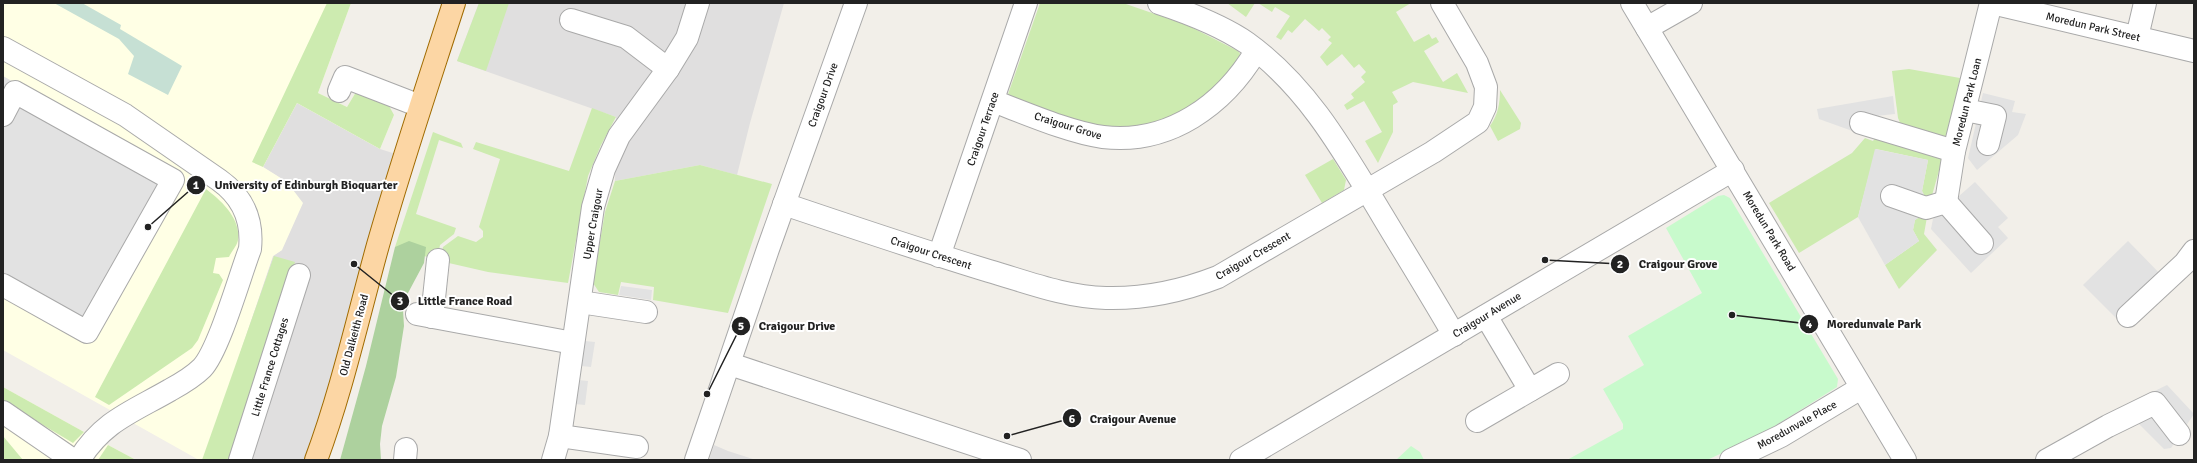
<svg xmlns="http://www.w3.org/2000/svg" width="2197" height="463" font-family="Signika,sans-serif">
<style>
.residential{fill:#e0dfdf}
.education{fill:#ffffe5}
.grass{fill:#cdebb0}
.forest{fill:#add19e}
.wetland{fill:#c6e0d4}
.park{fill:#c8facc}
.parking{fill:#e2e2e2}
.lines{fill:none;stroke-linecap:round;stroke-linejoin:round}
.minor-casing{stroke:#a9a9a9;stroke-width:24}
.major-casing{stroke:#a06b00;stroke-width:24}
.minor{stroke:#fff;stroke-width:22}
.major{stroke:#fcd6a4;stroke-width:22}
.labels{text-anchor:middle;dominant-baseline:central;stroke-width:4;stroke-linejoin:round;paint-order:stroke}
.street-label{font-size:11px;fill:#222;stroke:#fff}
.leader{fill:none;stroke:#222;stroke-width:1.5}
.callout-dot{fill:#222;stroke:#fff;stroke-width:1.5}
.mark-label{font-size:12px;text-anchor:middle;font-weight:bold;fill:#fff}
.callout-label{font-size:12px;text-anchor:middle;font-weight:bold;fill:#222;stroke:#fff;stroke-width:4;stroke-linejoin:round;paint-order:stroke}
</style>
<rect width="100%" height="100%" fill="#f2efe9"/>
<!-- residential -->
<g class="residential">
<path d="M 479,3 L 784,3 L 750,123 L 737,175 L 700,165 L 615,181 L 616,117 L 457,61 Z"/>
<path d="M 297,103 L 380,149 L 399,155 L 320,418 L 305,460 L 202,460 L 273,256 L 282,250 L 287,182 L 263,167 Z"/>
<path d="M 714,445 L 728,451 L 756,460 L 709,460 Z"/>
</g>
<!-- education -->
<g class="education">
<path d="M 3,3 L 351,3 L 318,93 L 347,107 L 356,92 L 394,115 L 380,149 L 297,103 L 263,167 L 287,182 L 303,203 L 282,250 L 273,256 L 204,460 L 199,460 L 3,350 Z"/>
<path d="M 3,387 L 84,432 L 136,460 L 3,460 Z"/>
</g>
<!-- grass -->
<g class="grass">
<path d="M 327,3 L 351,3 L 318,93 L 347,107 L 356,92 L 388,104 L 394,115 L 380,149 L 297,103 L 263,167 L 252,162 Z"/>
<path d="M 479,3 L 509,3 L 486,71 L 457,61 Z"/>
<path d="M 1040,3 L 1123,3 L 1187,25 L 1238,51 L 1241,55 L 1237,69 L 1180,117 L 1114,132 L 1006,100 Z"/>
<path d="M 1227,3 L 1255,3 L 1246,17 Z"/>
<path d="M 1258,3 L 1411,3 L 1396,12 L 1414,42 L 1429,34 L 1432,39 L 1436,37 L 1439,42 L 1424,51 L 1443,82 L 1457,73 L 1468,93 L 1413,82 L 1392,92 L 1398,102 L 1393,105 L 1393,132 L 1378,163 L 1365,141 L 1382,132 L 1364,101 L 1347,110 L 1344,105 L 1354,98 L 1351,94 L 1365,82 L 1361,77 L 1366,72 L 1359,64 L 1354,68 L 1342,54 L 1327,66 L 1320,57 L 1332,43 L 1328,40 L 1331,37 L 1322,28 L 1319,31 L 1305,19 L 1292,33 L 1288,30 L 1281,40 L 1276,37 L 1290,16 L 1275,7 L 1272,12 Z"/>
<path d="M 1909,69 L 1960,78 L 1947,138 L 1901,125 L 1898,118 L 1892,71 Z"/>
<path d="M 1500,90 L 1521,123 L 1520,129 L 1498,141 L 1490,126 C 1498,115 1500,103 1500,90 Z"/>
<path d="M 592,108 L 616,117 L 601,145 L 588,176 L 568,283 L 488,272 L 440,261 L 443,247 L 458,236 L 476,242 L 483,237 L 483,231 L 479,227 L 500,159 L 473,149 L 476,142 L 569,171 Z"/>
<path d="M 433,132 L 461,143 L 463,148 L 439,140 L 416,214 L 456,228 L 454,234 L 440,245 L 437,260 L 395,247 Z"/>
<path d="M 1865,138 L 1873,141 L 1875,138 L 1938,156 L 1942,160 L 1931,199 L 1926,199 L 1922,191 L 1928,160 L 1876,149 L 1858,217 L 1799,253 L 1769,203 L 1852,153 Z"/>
<path d="M 1333,159 L 1346,180 L 1344,190 L 1322,203 L 1305,175 Z"/>
<path d="M 700,165 L 772,184 L 728,313 L 653,300 L 654,287 L 621,282 L 618,295 L 599,292 L 593,283 L 605,212 L 615,181 Z"/>
<path d="M 206,189 C 222,201 241,219 238,240 C 237,246 231,252 229,257 L 216,258 L 213,273 L 219,274 L 223,280 L 198,340 L 192,348 L 109,405 L 95,397 Z"/>
<path d="M 1921,216 L 1927,217 L 1924,234 L 1937,250 L 1899,289 L 1885,265 L 1919,241 L 1913,230 L 1915,220 Z"/>
<path d="M 274,256 L 295,262 L 233,460 L 202,460 Z"/>
<path d="M 3,387 L 84,432 L 73,443 L 3,401 Z"/>
<path d="M 3,436 L 23,460 L 3,460 Z"/>
<path d="M 108,445 L 136,460 L 98,460 Z"/>
</g>
<!-- forest -->
<path class="forest" d="M 409,241 L 426,247 L 424,263 L 408,293 L 403,310 L 404,326 L 396,377 L 382,426 L 380,444 L 381,460 L 340,460 L 366,366 L 395,247 Z"/>
<!-- wetland -->
<path class="wetland" d="M 54,3 L 82,3 L 121,25 L 120,29 L 182,66 L 168,95 L 128,74 L 134,56 L 119,39 Z"/>
<!-- park -->
<g class="park">
<path d="M 1724,195 L 1730,198 L 1838,379 L 1837,387 L 1757,437 L 1707,460 L 1567,460 L 1623,429 L 1623,424 L 1603,389 L 1644,365 L 1628,336 L 1702,293 L 1666,228 L 1718,196 Z"/>
<path d="M 1411,446 L 1420,452 L 1424,460 L 1396,460 Z"/>
</g>
<!-- parking -->
<g class="parking">
<path d="M 3,76 L 185,179 L 90,342 L 3,298 Z"/>
<path d="M 1983,93 L 2015,101 L 2012,112 L 2026,114 L 2018,135 L 1977,170 L 1968,158 Z"/>
<path d="M 1893,96 L 1895,114 L 1876,116 L 1869,137 L 1819,119 L 1817,109 Z"/>
<path d="M 1875,149 L 1928,160 L 1922,191 L 1926,199 L 1921,216 L 1915,220 L 1913,230 L 1919,241 L 1885,265 L 1858,217 Z"/>
<path d="M 1975,182 L 2008,218 L 1998,227 L 2008,238 L 1971,273 L 1931,229 L 1933,219 Z"/>
<path d="M 2128,241 L 2169,283 L 2125,327 L 2083,285 Z"/>
<path d="M 621,286 L 652,290 L 651,300 L 619,295 Z"/>
<path d="M 585,341 L 595,342 L 591,367 L 581,366 Z"/>
<path d="M 578,380 L 588,381 L 585,405 L 575,404 Z"/>
<path d="M 2167,385 L 2194,414 L 2171,448 L 2164,449 L 2136,421 L 2132,402 Z"/>
</g>
<g class="lines">
<!-- minor casing -->
<g class="minor-casing">
<g id="minor">
<path d="M 1159,3 C 1189,13 1221,25 1247,43 C 1308,87 1344,152 1382,215 C 1406,255 1431,295 1454,335"/>
<path d="M 1632,3 L 1905,460"/>
<path d="M 1992,3 L 2194,51"/>
<path d="M 571,20 L 626,37 L 668,69"/>
<path d="M 1647,28 L 1691,3"/>
<path d="M 2137,37 L 2145,3"/>
<path d="M 3,48 L 125,115 L 219,180 C 243,197 253,220 250,249 C 240,275 219,350 202,368 C 193,377 181,384 170,390 C 132,412 103,421 79,460"/>
<path d="M 339,91 L 345,77 L 420,106"/>
<path d="M 993,101 C 1025,113 1071,133 1103,137 C 1169,145 1224,105 1256,51"/>
<path d="M 1965,110 L 1995,116 L 1988,144"/>
<path d="M 3,115 L 15,92 L 173,180 L 87,332 L 3,285"/>
<path d="M 1861,123 L 1954,151"/>
<path d="M 1892,196 L 1926,208 L 1946,202 L 1982,243"/>
<path d="M 1946,202 L 1954,151 L 1991,3"/>
<path d="M 784,204 C 852,227 920,250 989,271 C 1027,282 1065,297 1106,298 C 1145,299 1182,291 1218,277 L 1433,152 L 1478,122 L 1485,107 L 1486,87 L 1477,63 L 1442,3"/>
<path d="M 939,256 L 1026,3"/>
<path d="M 580,302 L 646,312"/>
<path d="M 417,314 L 573,343"/>
<path d="M 1486,316 L 1530,390"/>
<path d="M 2128,316 L 2185,263 L 2194,251"/>
<path d="M 432,317 L 438,260"/>
<path d="M 730,364 L 1020,460"/>
<path d="M 3,412 L 73,460"/>
<path d="M 1477,421 L 1558,374"/>
<path d="M 560,436 L 637,447"/>
<path d="M 240,460 L 299,275"/>
<path d="M 405,460 L 406,449"/>
<path d="M 553,460 L 560,436 L 593,207 L 604,169 L 619,136 L 668,69 L 687,38 L 698,3"/>
<path d="M 696,460 L 768,249 L 856,3"/>
<path d="M 1241,460 L 1733,170"/>
<path d="M 1731,460 L 1781,436 L 1861,388"/>
<path d="M 2047,460 L 2108,426 L 2155,403 L 2179,434"/>
</g>
</g>
<!-- major casing -->
<g class="major-casing">
<path id="major" d="M 316,460 C 342,390 358,317 378,245 C 401,164 428,84 454,3"/>
</g>
<!-- minor -->
<use href="#minor" class="minor"/>
<!-- major -->
<use href="#major" class="major"/>
</g>
<g class="labels">
<!-- street labels -->
<g class="street-label">
<text transform="translate(2093 27) rotate(13)">Moredun Park Street</text>
<text transform="translate(823 95) rotate(-70)">Craigour Drive</text>
<text transform="translate(1967 102) rotate(-76)">Moredun Park Loan</text>
<text transform="translate(1068 126) rotate(17)">Craigour Grove</text>
<text transform="translate(983 129) rotate(-71)">Craigour Terrace</text>
<text transform="translate(593 224) rotate(-80)">Upper Craigour</text>
<text transform="translate(1769 231) rotate(59)">Moredun Park Road</text>
<text transform="translate(931 253) rotate(18)">Craigour Crescent</text>
<text transform="translate(1253 256) rotate(-30)">Craigour Crescent</text>
<text transform="translate(1487 315) rotate(-31)">Craigour Avenue</text>
<text transform="translate(354 335) rotate(-75)">Old Dalkeith Road</text>
<text transform="translate(270 367) rotate(-73)">Little France Cottages</text>
<text transform="translate(1797 425) rotate(-29)">Moredunvale Place</text>
</g>
</g>
<!-- callouts -->
<path class="leader" d="M148 227L196 185M1545 260L1620 264M354 264L400 301M1732 315L1809 324M707 394L741 326M1007 436L1072 418"/>
<g class="callout-dot">
<circle cx="148" cy="227" r="4"/>
<circle cx="1545" cy="260" r="4"/>
<circle cx="354" cy="264" r="4"/>
<circle cx="1732" cy="315" r="4"/>
<circle cx="707" cy="394" r="4"/>
<circle cx="1007" cy="436" r="4"/>
<circle cx="196" cy="185" r="10"/>
<circle cx="1620" cy="264" r="10"/>
<circle cx="400" cy="301" r="10"/>
<circle cx="1809" cy="324" r="10"/>
<circle cx="741" cy="326" r="10"/>
<circle cx="1072" cy="418" r="10"/>
</g>
<g class="mark-label">
<text x="196" y="189">1</text>
<text x="1620" y="268">2</text>
<text x="400" y="305">3</text>
<text x="1809" y="328">4</text>
<text x="741" y="330">5</text>
<text x="1072" y="423">6</text>
</g>
<g class="callout-label">
<text x="306" y="189">University of Edinburgh Bioquarter</text>
<text x="1678" y="268">Craigour Grove</text>
<text x="465" y="305">Little France Road</text>
<text x="1874" y="328">Moredunvale Park</text>
<text x="797" y="330">Craigour Drive</text>
<text x="1133" y="423">Craigour Avenue</text>
</g>
<!-- border -->
<rect width="2197" height="463" fill="none" stroke="#222222" stroke-width="8"/>
</svg>
